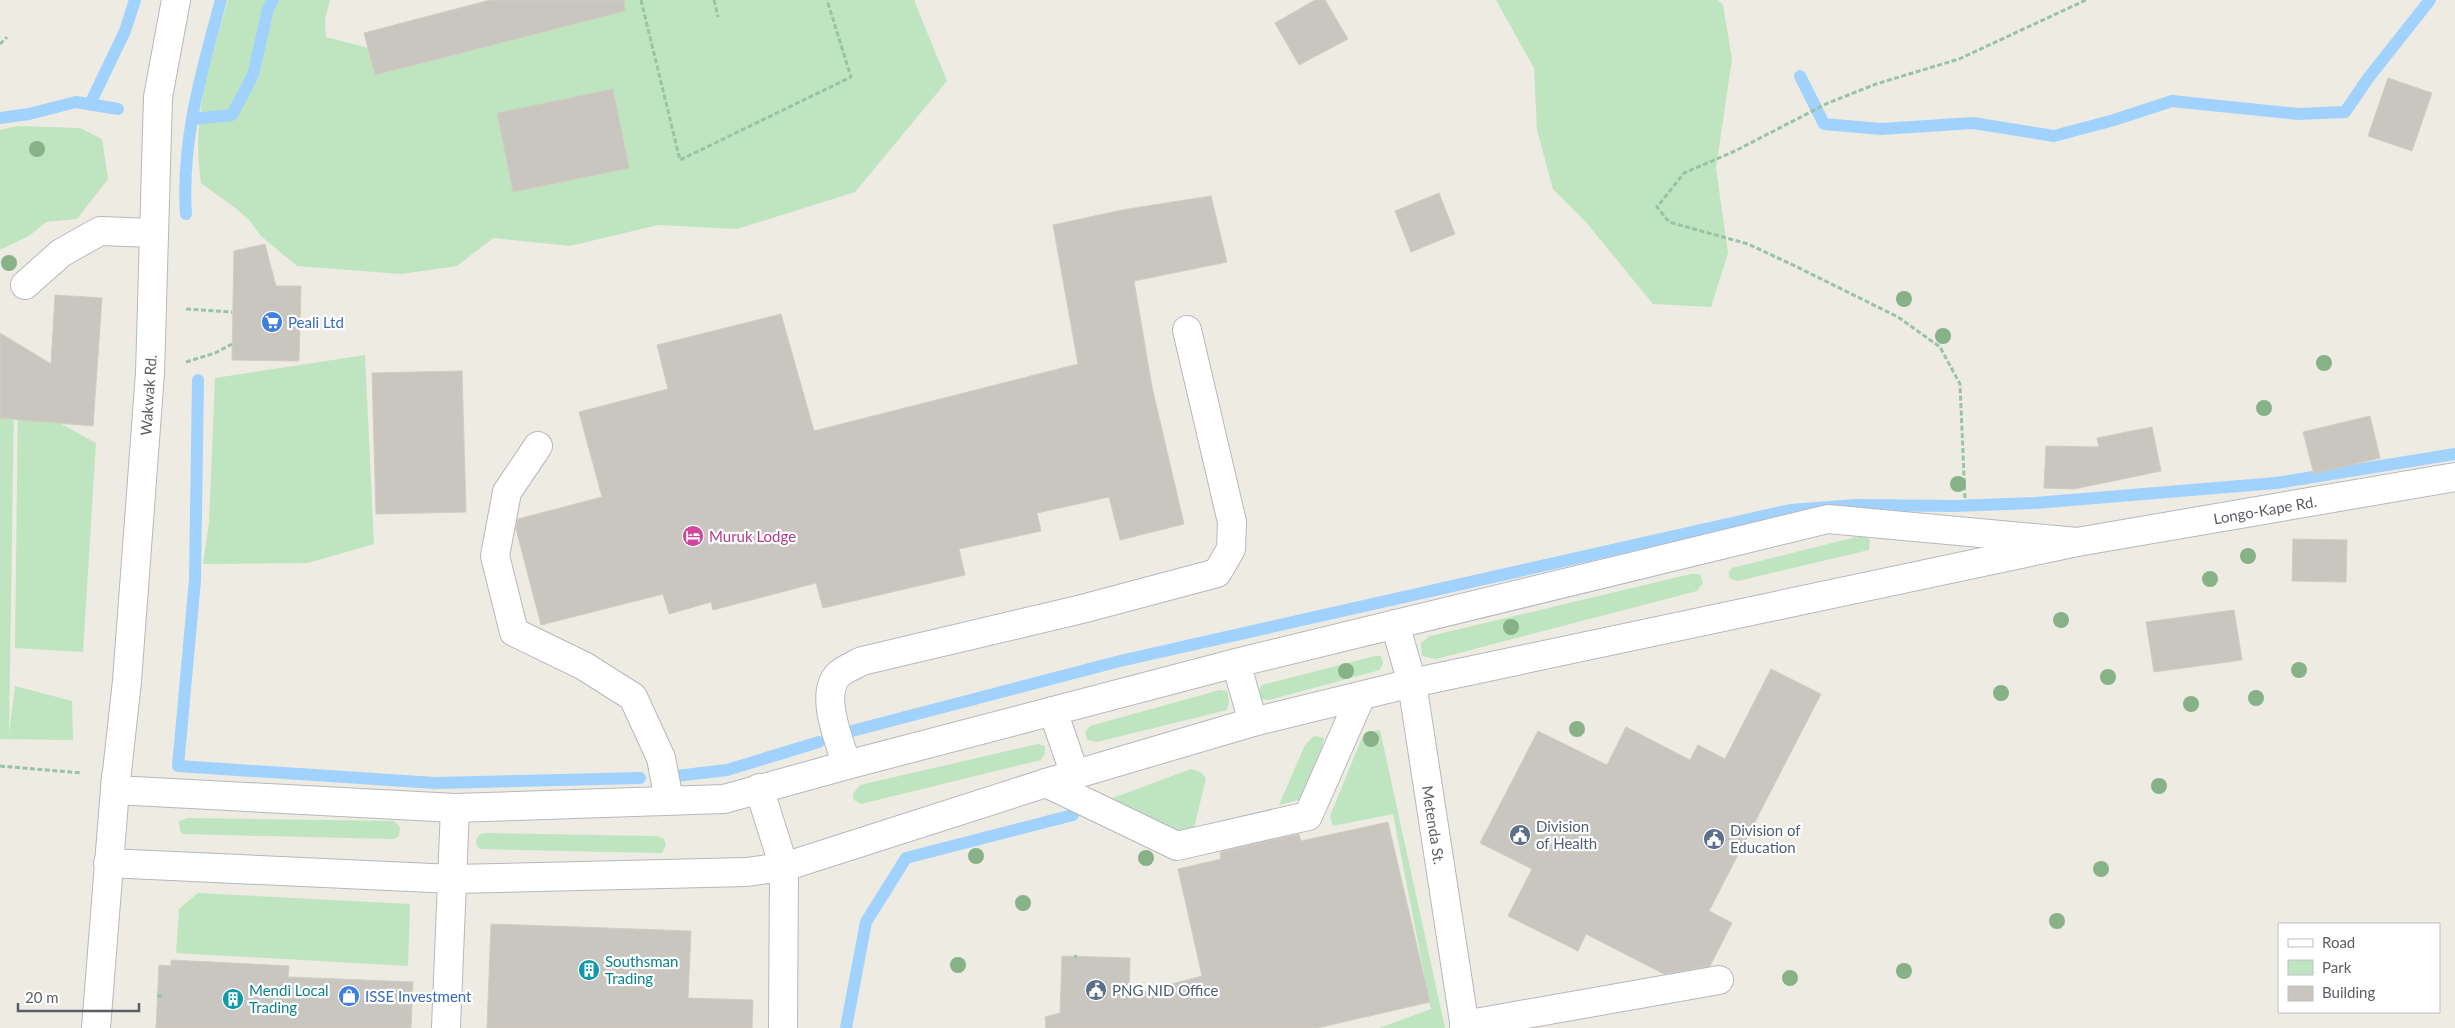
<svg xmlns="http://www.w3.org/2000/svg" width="2455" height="1028" font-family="Lato,sans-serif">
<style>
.green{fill:#bee5c0}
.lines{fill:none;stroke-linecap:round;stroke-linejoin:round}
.stream{stroke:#a1d2fe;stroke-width:12}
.building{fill:#c8c6bf;stroke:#d2cdc1}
.minor-casing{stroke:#b5b8bd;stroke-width:30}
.path{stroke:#97c4a5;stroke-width:3;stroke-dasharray:5 2.5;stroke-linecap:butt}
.minor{stroke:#fff;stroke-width:28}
.tree{fill:#87b186}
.labels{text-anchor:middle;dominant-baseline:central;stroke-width:4.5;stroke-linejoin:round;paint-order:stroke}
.shop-label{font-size:15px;fill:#366cbe;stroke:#fff;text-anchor:start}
.street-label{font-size:15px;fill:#5b5e63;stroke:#fff}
.hotel-label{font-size:15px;fill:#b23c85;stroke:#fff;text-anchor:start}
.service-label{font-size:15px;fill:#4e5e75;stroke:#fff;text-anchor:start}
.culture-label{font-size:15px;fill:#0d838f;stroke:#fff;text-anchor:start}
</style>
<rect width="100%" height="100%" fill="#edebe2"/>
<!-- green -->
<g class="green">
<path d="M 228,0 L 330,0 L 325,19 L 326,37 L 368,48 L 580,0 L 914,0 L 947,81 L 855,192 L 737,229 L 658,225 L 570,246 L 493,238 L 457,266 L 401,274 L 297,266 L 261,236 L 250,221 L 238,210 L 201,183 C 191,115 210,64 228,0 Z"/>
<path d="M 1496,0 L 1718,0 L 1723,5 L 1732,59 L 1716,168 L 1728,253 L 1711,307 L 1653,304 L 1585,221 L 1553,189 L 1537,130 L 1534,68 Z"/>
<path d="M 17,126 L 80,128 L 102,139 L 108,179 L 77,219 L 46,222 L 29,236 L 0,250 L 0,130 Z"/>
<path d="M 365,355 L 374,544 L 308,563 L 203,564 L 209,523 L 215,378 Z"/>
<path d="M 0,395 L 14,402 L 9,733 L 15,686 L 72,701 L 73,740 L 0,739 Z"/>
<path d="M 18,400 L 96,443 L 83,652 L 15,648 Z"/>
<path d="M 1864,535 L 1870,540 L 1869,550 L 1738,581 L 1731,579 L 1728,574 L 1732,568 Z"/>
<path d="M 1691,574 L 1700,574 L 1703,583 L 1697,591 L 1436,659 L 1422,656 L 1421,643 L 1430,636 Z"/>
<path d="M 1375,656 L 1381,656 L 1383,663 L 1380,670 L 1269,700 L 1260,699 L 1258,692 L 1262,685 Z"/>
<path d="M 1220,690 L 1227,691 L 1229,701 L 1227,710 L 1097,742 L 1087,740 L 1085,732 L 1090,726 Z"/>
<path d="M 1380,730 L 1445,1028 L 1379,1028 L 1431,1009 L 1393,814 L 1333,826 L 1330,816 L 1364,733 Z"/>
<path d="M 1314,736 L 1324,738 L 1322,747 L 1299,800 L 1279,805 L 1305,745 Z"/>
<path d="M 1038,744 L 1045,746 L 1045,753 L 1041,760 L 861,804 L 854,800 L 853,794 L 860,785 Z"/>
<path d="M 1191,769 L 1200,772 L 1206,778 L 1194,828 L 1172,835 L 1110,799 Z"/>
<path d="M 188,818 L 394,821 L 400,827 L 399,836 L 394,839 L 183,834 L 180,831 L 179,821 Z"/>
<path d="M 485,833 L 657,836 L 664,839 L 666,845 L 662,853 L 658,853 L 480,849 L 477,846 L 476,840 L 480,834 Z"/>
<path d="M 198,893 L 410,904 L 408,966 L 176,953 L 179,909 Z"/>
</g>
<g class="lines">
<!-- stream -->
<g class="stream">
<path d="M 1800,76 L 1824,124 L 1881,129 L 1973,123 L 2054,136 L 2114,120 L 2172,101 L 2298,114 L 2345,112 L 2369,77 L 2430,0"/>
<path d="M 90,104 L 125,31 L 135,0"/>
<path d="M 0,118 L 29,114 L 76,102 L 118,109"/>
<path d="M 192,119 L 232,115 L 253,75 L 268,9 L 273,0"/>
<path d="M 186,214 C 181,140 202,70 221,0"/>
<path d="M 198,380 L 195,580 L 178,766 L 435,783 L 640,778"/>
<path d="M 848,732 L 1120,661 L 1790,510 L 1856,505 L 1954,506 L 2035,503 L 2276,483 L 2455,454"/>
<path d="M 676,776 L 727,770 L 819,742"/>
<path d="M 846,1028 L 866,922 L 906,858 L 1073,815"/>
</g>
</g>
<!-- building -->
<g class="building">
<path d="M 490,0 L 624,0 L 625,11 L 375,75 L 364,33 Z"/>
<path d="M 1315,0 L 1325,0 L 1348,39 L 1299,65 L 1275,23 Z"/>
<path d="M 2388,78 L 2432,93 L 2412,151 L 2368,136 Z"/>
<path d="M 613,89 L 629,168 L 513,192 L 497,113 Z"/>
<path d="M 1439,193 L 1455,234 L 1411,252 L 1395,211 Z"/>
<path d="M 1211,196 L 1227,262 L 1134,281 L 1152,387 L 1184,524 L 1120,540 L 1109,497 L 1037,513 L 1041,531 L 959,549 L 965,575 L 823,608 L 816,583 L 713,610 L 711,602 L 669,614 L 663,594 L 541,625 L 516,529 L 518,519 L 602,497 L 579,412 L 668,389 L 657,345 L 781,314 L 814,431 L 1078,364 L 1053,225 L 1122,210 Z"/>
<path d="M 265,244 L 276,286 L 301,286 L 299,361 L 232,360 L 234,251 Z"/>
<path d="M 55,295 L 102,298 L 93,426 L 0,418 L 0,333 L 51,364 Z"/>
<path d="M 462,371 L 466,512 L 376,514 L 372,373 Z"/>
<path d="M 2370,416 L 2380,458 L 2314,474 L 2303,432 Z"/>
<path d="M 2152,427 L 2161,471 L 2074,489 L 2044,488 L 2046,446 L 2099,447 L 2097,438 Z"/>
<path d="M 2293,539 L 2347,540 L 2346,582 L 2292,581 Z"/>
<path d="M 2234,610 L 2242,660 L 2154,672 L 2146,622 Z"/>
<path d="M 1771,669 L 1821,694 L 1709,911 L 1732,923 L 1710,966 L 1664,974 L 1586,934 L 1578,951 L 1508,916 L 1532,869 L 1480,843 L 1538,731 L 1607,765 L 1626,727 L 1690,760 L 1698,745 L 1725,759 Z"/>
<path d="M 1388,822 L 1430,1002 L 1317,1028 L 1046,1028 L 1045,1017 L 1060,1013 L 1062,956 L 1130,958 L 1129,995 L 1202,976 L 1178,869 L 1221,859 L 1220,852 L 1299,834 L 1301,841 Z"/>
<path d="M 491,924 L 691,931 L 688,998 L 753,1000 L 752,1028 L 487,1028 Z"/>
<path d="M 171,960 L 289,966 L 288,977 L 413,982 L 411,1028 L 156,1028 L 159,965 L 171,966 Z"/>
</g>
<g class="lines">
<!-- minor casing -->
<g class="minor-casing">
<g id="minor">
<path d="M 176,0 L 158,97 L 150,373 L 127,681 L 115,790 L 455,808 L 724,799 L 847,765 L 1236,663 L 1828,519 L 2077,542"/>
<path d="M 25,285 L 61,253 L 100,231 L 153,233"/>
<path d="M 538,446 L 507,492 L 495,556 L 514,632 L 584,666 L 633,697 L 661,758 L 669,800"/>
<path id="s1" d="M 1395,624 L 1412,683 L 1465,1028"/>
<path d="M 1236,663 L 1253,722"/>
<path d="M 1053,711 L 1075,775"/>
<path d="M 847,765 C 840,743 819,695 838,675 C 844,669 855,665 862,661 L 1082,609 L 1217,573 L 1231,549 L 1232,522 L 1187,330"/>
<path d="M 1046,783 L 1177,846 L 1308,816 L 1361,696"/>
<path d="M 759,788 L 784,867 L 783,1028"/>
<path id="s2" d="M 108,863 L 453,879 L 747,872 L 784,867 L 1046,783 L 1253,722 L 1412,683 L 2077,542 L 2455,477"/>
<path d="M 1464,1025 L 1719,980"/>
<path d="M 96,1028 L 116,776"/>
<path d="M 446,1028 L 455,808"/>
</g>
</g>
<!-- path -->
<g class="path">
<path d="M 641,0 L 680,160 L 851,77 L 827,0"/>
<path d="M 714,0 L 718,17"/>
<path d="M 0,44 L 7,37"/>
<path d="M 186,309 L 232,312"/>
<path d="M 186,362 L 215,353 L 232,344"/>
<path d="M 1965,498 L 1960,384 L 1940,347 L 1898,317 L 1795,266 L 1748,244 L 1669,222 L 1657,207 L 1684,173 L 1735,151 L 1828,103 L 1876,84 L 1959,59 L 2086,0"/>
<path d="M 0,766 L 82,773"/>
<path d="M 1075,958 L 1076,955"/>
<path d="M 157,996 L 165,996"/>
</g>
<!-- minor -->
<use href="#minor" class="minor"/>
</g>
<!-- trees -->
<g class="tree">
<circle cx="37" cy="149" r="8"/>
<circle cx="9" cy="263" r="8"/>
<circle cx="1904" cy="299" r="8"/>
<circle cx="1943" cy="336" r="8"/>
<circle cx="2324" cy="363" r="8"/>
<circle cx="2264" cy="408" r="8"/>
<circle cx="1958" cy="484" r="8"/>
<circle cx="2248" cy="556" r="8"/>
<circle cx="2210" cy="579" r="8"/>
<circle cx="2061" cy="620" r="8"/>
<circle cx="1511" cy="627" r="8"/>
<circle cx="2299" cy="670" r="8"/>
<circle cx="1346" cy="671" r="8"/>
<circle cx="2108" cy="677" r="8"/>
<circle cx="2001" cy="693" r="8"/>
<circle cx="2256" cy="698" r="8"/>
<circle cx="2191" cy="704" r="8"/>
<circle cx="1577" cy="729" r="8"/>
<circle cx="1371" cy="739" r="8"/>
<circle cx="2159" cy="786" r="8"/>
<circle cx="976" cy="856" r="8"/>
<circle cx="1146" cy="858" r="8"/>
<circle cx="2101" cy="869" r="8"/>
<circle cx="1023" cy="903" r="8"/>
<circle cx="2057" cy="921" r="8"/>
<circle cx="958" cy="965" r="8"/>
<circle cx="1904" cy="971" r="8"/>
<circle cx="1790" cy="978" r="8"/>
</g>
<!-- icons -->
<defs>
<g id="supermarket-disc" transform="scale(1.125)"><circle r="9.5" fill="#3f7fe0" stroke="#fff"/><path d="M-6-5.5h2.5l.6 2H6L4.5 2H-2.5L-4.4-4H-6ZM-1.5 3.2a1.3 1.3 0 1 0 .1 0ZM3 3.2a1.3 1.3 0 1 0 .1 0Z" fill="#fff"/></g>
<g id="hotel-disc" transform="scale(1.125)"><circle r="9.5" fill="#d1479c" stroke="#fff"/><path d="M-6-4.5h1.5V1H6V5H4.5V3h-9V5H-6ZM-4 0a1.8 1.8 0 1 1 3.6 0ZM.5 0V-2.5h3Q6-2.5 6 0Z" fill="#fff"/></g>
<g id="civic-disc" transform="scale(1.125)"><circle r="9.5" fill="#5c6f8a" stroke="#fff"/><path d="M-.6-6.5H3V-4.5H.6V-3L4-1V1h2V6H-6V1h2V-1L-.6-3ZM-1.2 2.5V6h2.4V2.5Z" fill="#fff"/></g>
<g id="building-disc" transform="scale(1.125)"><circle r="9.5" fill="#0f9aa8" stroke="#fff"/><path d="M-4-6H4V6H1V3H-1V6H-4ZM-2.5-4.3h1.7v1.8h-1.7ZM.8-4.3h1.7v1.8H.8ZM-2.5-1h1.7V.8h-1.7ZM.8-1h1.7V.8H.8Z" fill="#fff"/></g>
<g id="shop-disc" transform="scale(1.125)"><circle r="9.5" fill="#3f7fe0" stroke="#fff"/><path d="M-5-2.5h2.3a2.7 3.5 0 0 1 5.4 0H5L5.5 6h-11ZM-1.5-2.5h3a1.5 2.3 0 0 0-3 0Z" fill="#fff"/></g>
</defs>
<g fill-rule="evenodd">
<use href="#supermarket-disc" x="272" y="322"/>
<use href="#hotel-disc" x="693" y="536"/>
<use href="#civic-disc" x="1520" y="835"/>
<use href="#civic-disc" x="1714" y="839"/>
<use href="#building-disc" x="589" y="970"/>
<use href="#civic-disc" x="1096" y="990"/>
<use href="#shop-disc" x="349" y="996"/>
<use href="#building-disc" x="233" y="999"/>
</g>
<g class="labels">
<!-- shop labels -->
<g class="shop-label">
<text x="288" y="322">Peali Ltd</text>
<text x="365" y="996">ISSE Investment</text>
</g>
<!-- street labels -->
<g class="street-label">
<text transform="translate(148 395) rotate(-86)">Wakwak Rd.</text>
<text stroke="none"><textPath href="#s2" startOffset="2202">Longo-Kape Rd.</textPath></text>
<text stroke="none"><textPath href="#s1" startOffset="205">Metenda St.</textPath></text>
</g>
<!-- hotel labels -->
<g class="hotel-label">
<text x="709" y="536">Muruk Lodge</text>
</g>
<!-- service labels -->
<g class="service-label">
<text x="1536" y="826">Division<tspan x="1536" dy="17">of Health</tspan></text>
<text x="1730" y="830">Division of<tspan x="1730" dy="17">Education</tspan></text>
<text x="1112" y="990">PNG NID Office</text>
</g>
<!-- culture labels -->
<g class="culture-label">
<text x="605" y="961">Southsman<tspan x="605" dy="17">Trading</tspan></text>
<text x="249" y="990">Mendi Local<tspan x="249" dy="17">Trading</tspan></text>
</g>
</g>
<!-- legend -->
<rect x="2278" y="923" width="162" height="90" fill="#ffffff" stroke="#bdbfc1"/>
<rect x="2288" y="939" width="25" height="8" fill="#ffffff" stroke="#bdbfc1"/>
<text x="2322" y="948" font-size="15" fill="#5b5e63">Road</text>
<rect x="2288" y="960" width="25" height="15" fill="#bee5c0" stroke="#bdbfc1"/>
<text x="2322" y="973" font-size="15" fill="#5b5e63">Park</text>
<rect x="2288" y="986" width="25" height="15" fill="#c8c6bf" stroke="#bdbfc1"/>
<text x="2322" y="998" font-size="15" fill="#5b5e63">Building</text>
<!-- scale -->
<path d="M18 1003v8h121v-8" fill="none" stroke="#5b5e63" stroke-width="2.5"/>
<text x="25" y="1003" font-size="15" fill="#5b5e63" stroke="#ffffff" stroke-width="4" paint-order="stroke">20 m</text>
</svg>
